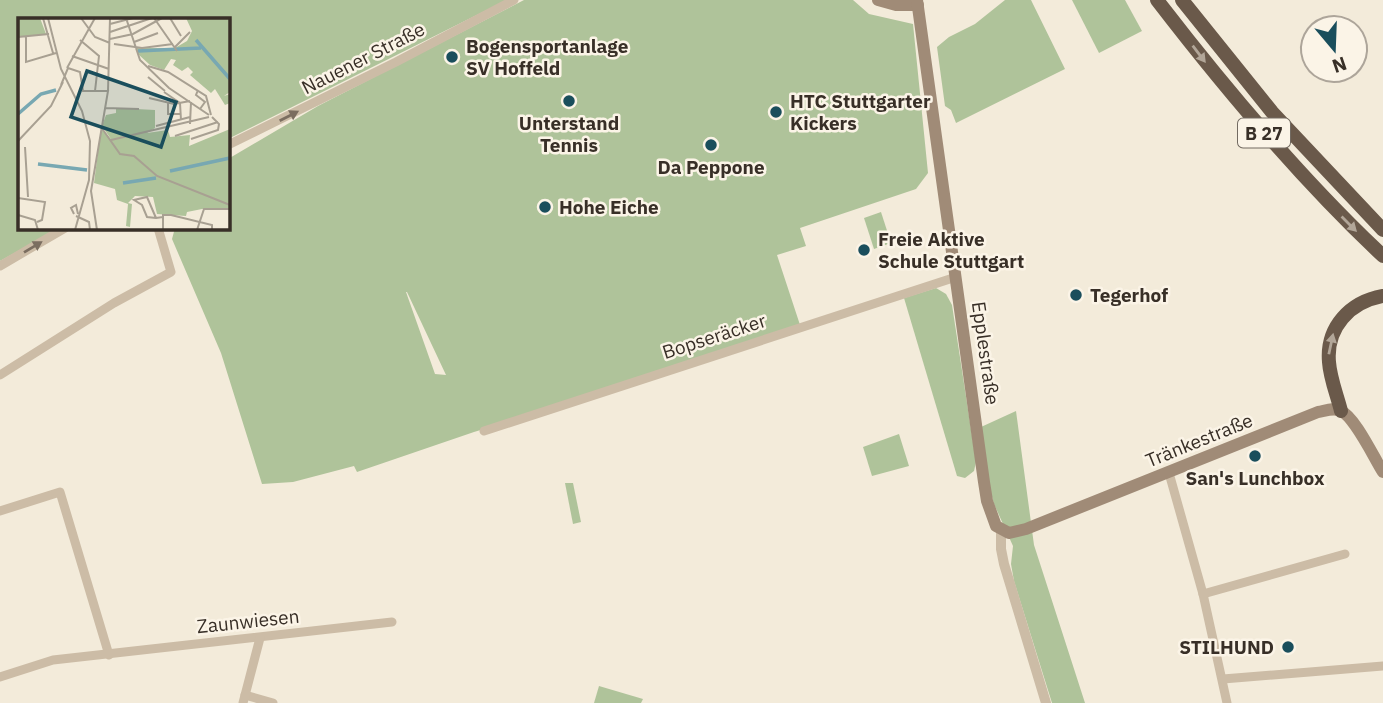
<svg xmlns="http://www.w3.org/2000/svg" width="1383" height="703" font-family="'IBM Plex Sans',sans-serif">
<style>
.green{fill:#afc39a;fill-rule:evenodd}
.lines{fill:none;stroke-linecap:round;stroke-linejoin:round}
.minor{stroke:#ccbca6;stroke-width:9}
.tertiary{stroke:#ccbca6;stroke-width:10}
.secondary{stroke:#a08b77;stroke-width:12}
.trunk{stroke:#6a594a;stroke-width:14}
.oneway{fill:#b2a698}
.oneway2{fill:#7b6e60}
.poi-dot{fill:#1a4e5c;stroke:#fbf4e7;stroke-width:2.5}
.labels{text-anchor:middle;dominant-baseline:central;stroke-width:5;stroke-linejoin:round;paint-order:stroke}
.shield{fill:#fbf4e7;stroke:#726a61;stroke-width:2}
.shield-label{font-size:18px;font-weight:bold;fill:#382f27}
.poi-label{font-size:19px;font-weight:bold;fill:#382f27;stroke:#fbf4e7;text-anchor:start}
.street-label{font-size:19px;fill:#382f27;stroke:#fbf4e7}
.inset-river{fill:none;stroke:#78a8b2;stroke-width:3.5}
.inset-road{fill:none;stroke:#a8a092;stroke-width:2}
.view{fill:#1a4e5c;fill-opacity:0.15;stroke:#1a4e5c;stroke-width:3.5}
.inset-edge{fill:none;stroke:#382f27;stroke-width:3.5}
</style>
<rect width="100%" height="100%" fill="#f3ebda"/>
<!-- green -->
<g class="green">
<path d="M 0,0 L 507,0 L 228,139 L 228,19 L 19,19 L 19,228 L 60,228 L 0,261 Z"/>
<path d="M 524,0 L 853,0 L 869,14 L 913,24 L 928,173 L 916,189 L 800,228 L 806,246 L 777,255 L 802,331 L 474,432 L 357,472 L 354,466 L 293,482 L 262,484 L 221,353 L 172,239 L 175,228 L 228,228 L 228,159 L 318,106 ZM 406,292 L 407,292 L 446,375 L 435,374 Z"/>
<path d="M 1005,0 L 1031,0 L 1065,69 L 956,123 L 951,110 L 945,106 L 937,47 L 949,37 L 975,24 Z"/>
<path d="M 1072,0 L 1125,0 L 1142,31 L 1099,53 Z"/>
<path d="M 881,212 L 891,243 L 874,249 L 864,218 Z"/>
<path d="M 936,288 L 946,294 L 952,305 L 976,462 L 974,471 L 965,478 L 957,476 L 904,298 Z"/>
<path d="M 1016,411 L 1034,545 L 1085,703 L 1052,703 L 1014,581 L 1011,564 L 1013,546 L 994,504 L 989,486 L 981,427 Z"/>
<path d="M 899,434 L 909,466 L 872,476 L 863,447 Z"/>
<path d="M 565,483 L 573,483 L 581,522 L 573,524 Z"/>
<path d="M 599,686 L 643,699 L 641,703 L 594,703 Z"/>
</g>
<g class="lines">
<!-- minor -->
<g class="minor">
<path d="M 228,145 L 396,62 L 514,0"/>
<path d="M 0,266 L 65,228"/>
<path d="M 0,375 L 114,303 L 171,272 L 158,228"/>
<path d="M 484,431 L 956,277"/>
<path d="M 1169,473 L 1203,594 L 1227,703"/>
<path d="M 0,511 L 60,492 L 109,655"/>
<path d="M 1203,594 L 1345,554"/>
<path d="M 0,677 L 53,660 L 392,622"/>
<path d="M 1223,679 L 1383,666"/>
<path d="M 245,695 L 273,703"/>
<path d="M 243,703 L 260,638"/>
</g>
<!-- tertiary -->
<path class="tertiary" d="M 1001,531 L 1001,549 L 1004,564 L 1046,703"/>
<!-- secondary -->
<g class="secondary">
<path d="M 878,0 L 896,5 L 918,5"/>
<path d="M 917,0 L 984,482 L 987,501 L 996,526 L 1009,533 L 1026,529 L 1318,412 C 1325,411 1334,407 1341,411 C 1355,417 1374,458 1383,472"/>
</g>
<!-- trunk -->
<g class="trunk">
<path d="M 1157,0 C 1227,91 1300,178 1383,256"/>
<path d="M 1182,0 L 1272,112 L 1383,230"/>
<path d="M 1341,411 C 1337,395 1330,378 1329,362 C 1326,327 1350,302 1383,296"/>
</g>
</g>
<!-- one-way arrows -->
<defs><path id="oneway-solid" d="M-6-.8H1V-3.2L6.5 0L1 3.2V.8H-6Z" transform="scale(1.75)"/></defs>
<g class="oneway">
<use href="#oneway-solid" transform="translate(1199 54) rotate(53)"/>
<use href="#oneway-solid" transform="translate(1349 224) rotate(45)"/>
<use href="#oneway-solid" transform="translate(1331 344) rotate(-78)"/>
</g>
<g class="oneway2">
<use href="#oneway-solid" transform="translate(289 116) rotate(-27)"/>
<use href="#oneway-solid" transform="translate(33 247) rotate(-31)"/>
</g>
<!-- markers -->
<g class="poi-dot">
<circle cx="452" cy="57" r="7"/>
<circle cx="569" cy="101" r="7"/>
<circle cx="776" cy="112" r="7"/>
<circle cx="711" cy="145" r="7"/>
<circle cx="545" cy="207" r="7"/>
<circle cx="864" cy="250" r="7"/>
<circle cx="1076" cy="295" r="7"/>
<circle cx="1255" cy="456" r="7"/>
<circle cx="1288" cy="647" r="7"/>
</g>
<g class="labels">
<!-- shield labels -->
<rect class="shield" x="1238" y="118.5" width="52" height="29" rx="5"/>
<g class="shield-label">
<text x="1264" y="133">B 27</text>
</g>
<!-- poi labels -->
<g class="poi-label">
<text x="466" y="46">Bogensportanlage<tspan x="466" dy="22">SV Hoffeld</tspan></text>
<text x="790" y="101">HTC Stuttgarter<tspan x="790" dy="22">Kickers</tspan></text>
<text x="569" y="123" text-anchor="middle">Unterstand<tspan x="569" dy="22">Tennis</tspan></text>
<text x="711" y="167" text-anchor="middle">Da Peppone</text>
<text x="559" y="207">Hohe Eiche</text>
<text x="878" y="239">Freie Aktive<tspan x="878" dy="22">Schule Stuttgart</tspan></text>
<text x="1090" y="295">Tegerhof</text>
<text x="1255" y="478" text-anchor="middle">San's Lunchbox</text>
<text x="1274" y="647" text-anchor="end">STILHUND</text>
</g>
<!-- street labels -->
<g class="street-label">
<text transform="translate(363 58) rotate(-27)">Nauener Straße</text>
<text transform="translate(714 336) rotate(-18)">Bopseräcker</text>
<text transform="translate(986 353) rotate(82)">Epplestraße</text>
<text transform="translate(1199 440) rotate(-22)">Tränkestraße</text>
<text transform="translate(248 621) rotate(-6)">Zaunwiesen</text>
</g>
</g>
<!-- overview -->
<g transform="translate(18 18)">
<rect width="212" height="212" fill="#f3ebda"/>
<path d="M 0,0 L 22,0 L 28,16 L 0,19 ZM 168,0 L 212,0 L 212,59 L 197,44 L 212,62 L 212,74 L 206,78 L 212,76 L 212,85 L 207,87 L 197,71 L 193,75 L 172,57 L 175,54 L 170,49 L 164,53 L 155,47 L 158,42 L 153,41 L 146,52 L 132,47 L 120,36 L 118,30 L 157,30 L 169,23 L 174,13 ZM 98,90 L 137,92 L 137,110 L 129,115 L 150,112 L 152,119 L 172,117 L 171,128 L 212,111 L 212,190 L 184,191 L 169,194 L 168,198 L 139,196 L 135,179 L 117,178 L 110,185 L 114,186 L 112,209 L 108,208 L 110,186 L 99,182 L 97,171 L 76,165 L 83,111 L 93,121 L 84,108 L 88,97 L 98,95 Z" fill="#afc39a"/>
<path class="inset-river" d="M 178,22 L 212,61M 120,33 L 183,30M 0,96 L 23,76 L 38,72M 20,146 L 69,152M 152,153 L 212,140M 105,165 L 138,160"/>
<path class="inset-road" d="M 25,0 L 35,35M 30,0 L 43,51 L 64,93 L 72,123 L 71,162 L 57,212M 63,0 L 77,19 L 92,25M 108,0 L 122,42 L 151,70 L 191,97M 136,0 L 159,33M 152,0 L 163,18M 92,6 L 115,0M 92,14 L 134,0M 8,18 L 8,44 L 38,35M 0,19 L 31,16M 92,21 L 115,16 L 144,0M 62,22 L 81,38 L 77,73M 116,24 L 140,15M 96,26 L 124,30 L 155,26M 157,29 L 172,14M 54,38 L 91,51M 130,48 L 150,54 L 188,78 L 193,97M 49,50 L 77,0M 130,59 L 147,73M 43,67 L 50,50 L 62,54 L 65,73 L 90,73 L 73,173 L 79,212M 180,72 L 178,77 L 187,84 L 182,91M 90,73 L 92,0M 146,74 L 162,85 L 163,102M 131,80 L 156,86 L 172,83M 150,84 L 150,96 L 163,96M 87,90 L 121,91M 172,106 L 173,84M 138,108 L 172,99M 83,109 L 102,136 L 116,138 L 139,158 L 212,187M 157,118 L 200,104M 173,121 L 200,112 L 201,106 L 194,99M 93,122 L 191,99M 0,123 L 33,88 L 45,64M 7,129 L 10,179M 0,180 L 27,184 L 24,202 L 19,204M 56,196 L 53,190 L 58,187 L 60,196M 0,197 L 17,202 L 20,212M 58,198 L 71,204 L 72,212M 138,200 L 129,179 L 116,182 L 124,187 L 129,199 L 138,200 L 145,199M 145,212 L 145,197 L 153,197 L 194,207 L 194,212M 179,212 L 186,191 L 212,191"/>
<path class="view" d="M 69,53 L 158,84 L 143,129 L 53,99 Z"/>
<rect width="212" height="212" class="inset-edge"/>
</g>
<!-- north arrow -->
<g transform="translate(1334 49) rotate(161)"><circle r="33" fill="#fbf4e7" stroke="#ada59a" stroke-width="2"/>
<path d="M0-5L12 26L0 18L-12 26Z" fill="#1a4e5c"/>
<text y="-10" font-size="19" font-weight="bold" text-anchor="middle" fill="#382f27">N</text>
</g>
</svg>
